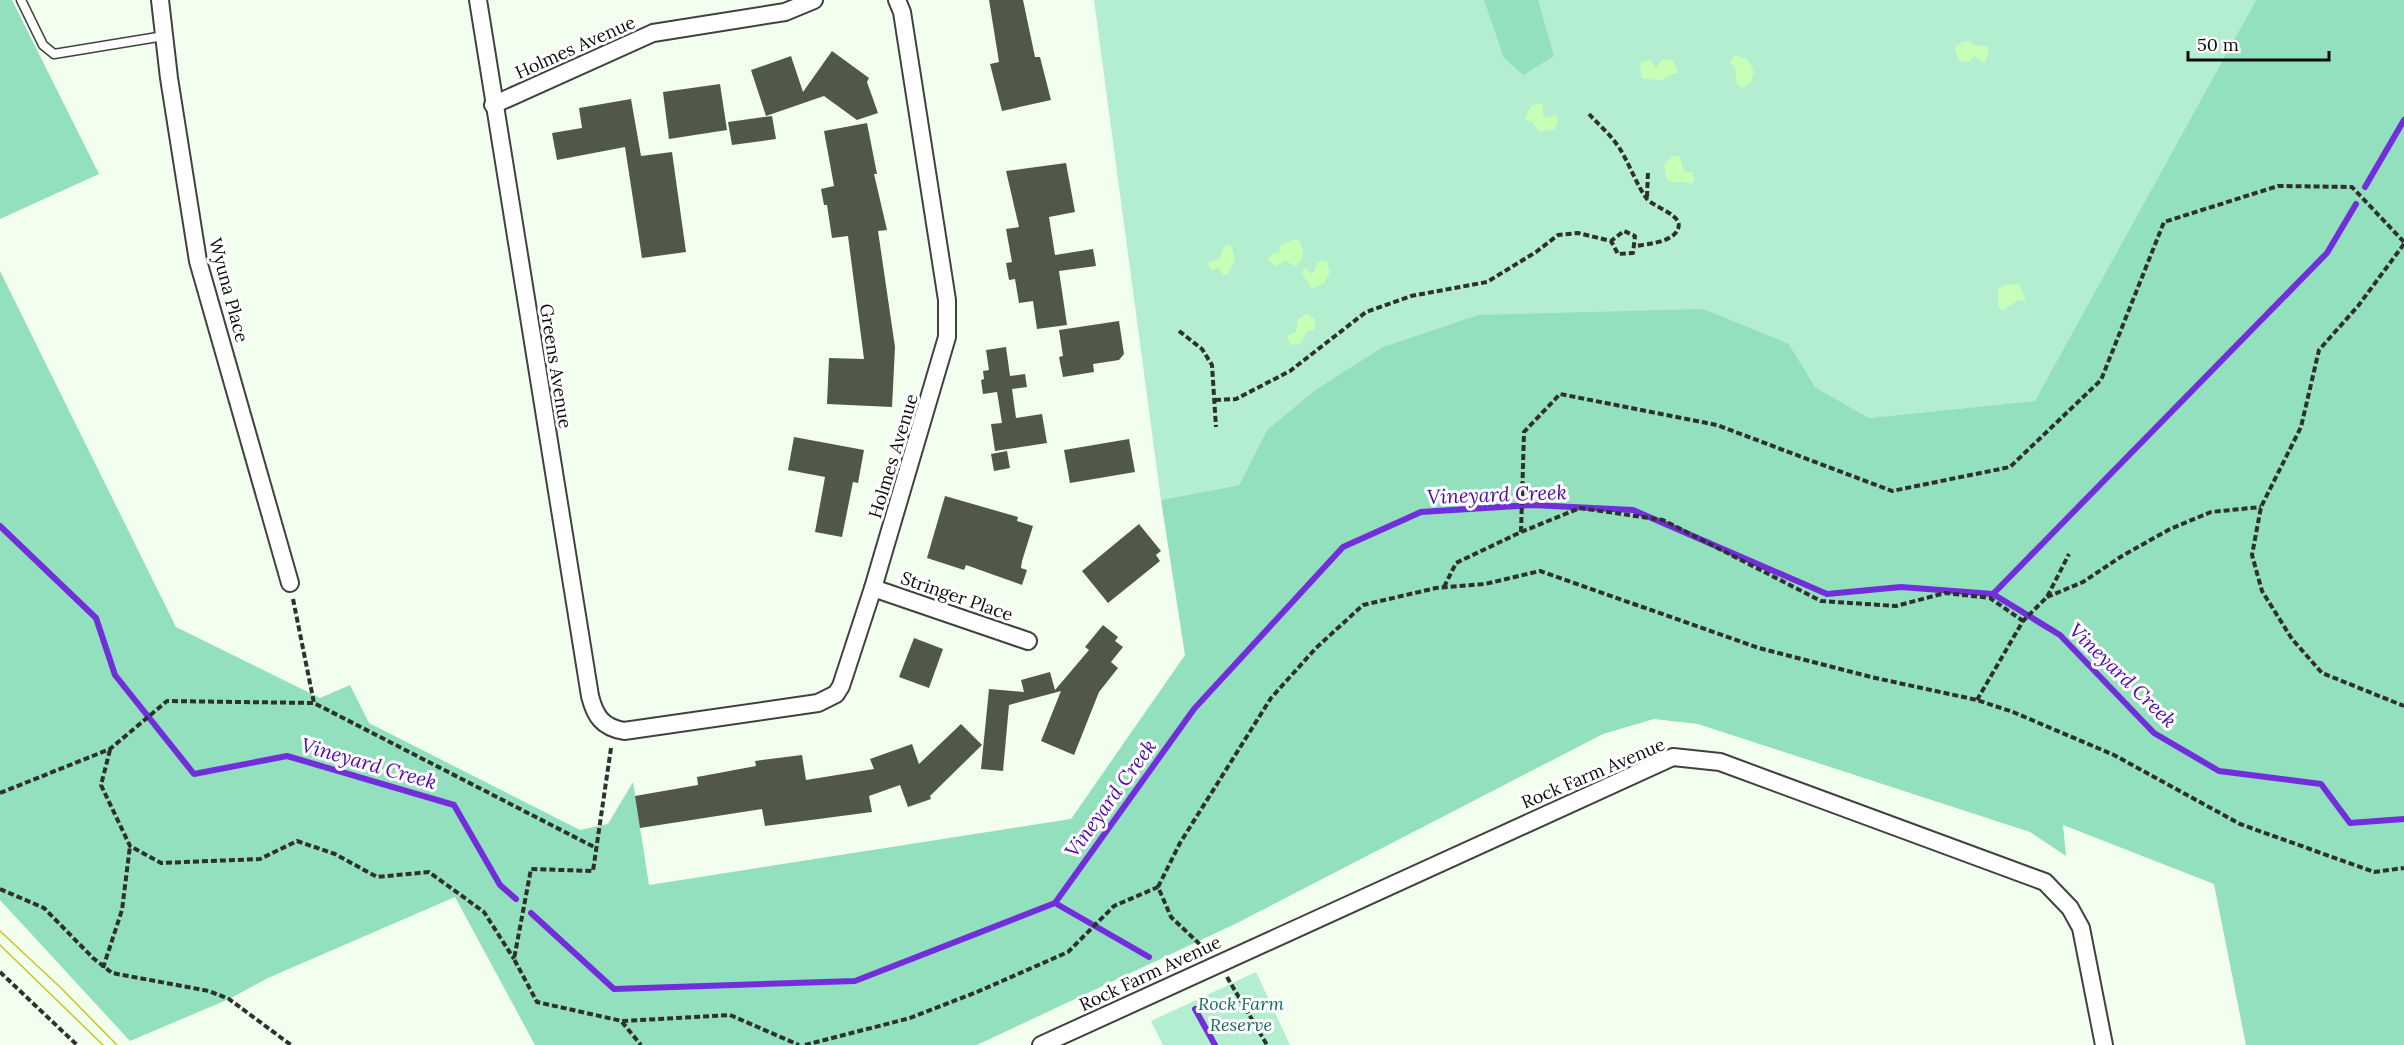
<svg xmlns="http://www.w3.org/2000/svg" width="2404" height="1045" font-family="Lora,serif">
<style>
.green{fill:#b4eed0}
.forest{fill:#92e0bd}
.sand{fill:#c7ffb7}
.lines{fill:none;stroke-linecap:round;stroke-linejoin:round}
.stream{stroke:#732edb;stroke-width:6}
.building{fill:#525849}
.service-casing{stroke:#414141;stroke-width:11}
.minor-casing{stroke:#414141;stroke-width:20}
.path{stroke:#303030;stroke-width:4;stroke-dasharray:6 3;stroke-linecap:butt}
.service{stroke:#fff;stroke-width:8}
.minor{stroke:#fff;stroke-width:16}
.tram{stroke:#cdc418;stroke-width:1.5}
.labels{text-anchor:middle;dominant-baseline:central;stroke-width:6;stroke-linejoin:round;paint-order:stroke}
.street-label{font-size:18px;fill:#0e0e0e;stroke:#fff}
.park-label{font-size:18px;font-style:italic;fill:#176d5b;stroke:#fff}
.water-label{font-size:20px;font-style:italic;fill:#510aad;stroke:#fff}
</style>
<rect width="100%" height="100%" fill="#f2ffef"/>
<!-- green -->
<g class="green">
<path d="M 1094,0 L 2256,0 L 2036,401 L 1869,418 L 1815,387 L 1789,344 L 1381,348 L 1315,390 L 1267,430 L 1239,485 L 1161,500 Z"/>
<path d="M 1256,972 L 1290,1045 L 1163,1045 L 1151,1021 Z"/>
</g>
<!-- forest -->
<g class="forest">
<path d="M 0,0 L 12,0 L 99,174 L 0,219 Z"/>
<path d="M 1484,0 L 1538,0 L 1554,56 L 1523,75 L 1504,58 Z"/>
<path d="M 2256,0 L 2404,0 L 2404,1045 L 2246,1045 L 2214,884 L 2063,825 L 2066,856 L 2030,832 L 1698,724 L 1654,719 L 1603,734 L 1235,924 L 977,1045 L 535,1045 L 455,897 L 268,978 L 229,999 L 130,1041 L 0,900 L 0,271 L 176,627 L 320,698 L 350,685 L 369,723 L 580,830 L 608,824 L 633,782 L 649,885 L 1071,819 L 1185,655 L 1161,500 L 1239,485 L 1267,430 L 1315,390 L 1381,348 L 1478,315 L 1703,309 L 1789,344 L 1815,387 L 1869,418 L 2035,401 Z"/>
</g>
<!-- sand -->
<g class="sand">
<path d="M 1969,41 L 1974,45 L 1989,47 L 1986,61 L 1983,62 L 1975,56 L 1968,62 L 1959,61 L 1955,48 L 1962,42 Z"/>
<path d="M 1736,55 L 1748,60 L 1754,72 L 1750,83 L 1742,88 L 1737,84 L 1735,67 L 1730,62 Z"/>
<path d="M 1663,59 L 1673,60 L 1678,73 L 1668,75 L 1663,80 L 1643,79 L 1640,69 L 1641,62 L 1650,60 L 1656,67 Z"/>
<path d="M 1540,103 L 1543,106 L 1543,116 L 1546,118 L 1555,115 L 1558,119 L 1555,129 L 1539,132 L 1533,123 L 1525,119 L 1531,106 Z"/>
<path d="M 1672,156 L 1680,157 L 1684,172 L 1693,172 L 1694,182 L 1689,184 C 1681,179 1675,185 1667,180 L 1664,165 Z"/>
<path d="M 1295,239 L 1300,242 C 1304,253 1305,258 1296,266 L 1285,261 L 1276,266 L 1268,260 L 1272,254 L 1280,252 L 1280,245 Z"/>
<path d="M 1231,245 L 1235,259 L 1228,274 L 1224,275 L 1218,268 L 1212,270 L 1209,267 L 1209,262 L 1219,259 L 1225,246 Z"/>
<path d="M 1321,261 L 1327,262 L 1330,272 L 1324,283 L 1312,289 L 1302,273 L 1305,268 L 1310,273 L 1314,272 L 1317,263 Z"/>
<path d="M 2016,284 L 2019,285 L 2026,300 L 2017,301 L 2002,311 L 1998,305 L 1998,290 L 2002,286 Z"/>
<path d="M 1307,314 L 1315,319 L 1314,330 L 1307,331 L 1300,344 L 1292,345 L 1287,339 L 1288,335 L 1296,332 L 1298,319 Z"/>
</g>
<g class="lines">
<!-- stream -->
<g class="stream">
<path d="M 2365,187 L 2404,120"/>
<path d="M 0,526 L 96,618 L 115,675 L 194,774 L 287,756 L 454,805 L 500,885 L 516,899"/>
<path d="M 1993,594 L 2327,253 L 2356,204"/>
<path d="M 1055,903 L 1149,957"/>
<path d="M 531,913 L 614,989 L 855,981 L 1055,903 L 1194,709 L 1343,547 L 1421,512 L 1532,505 L 1633,510 L 1827,594 L 1901,587 L 1993,594 L 2060,635 L 2154,733 L 2219,771 L 2321,784 L 2350,823 L 2404,819"/>
<path d="M 1195,1009 L 1215,1045"/>
</g>
</g>
<!-- building -->
<g class="building">
<path d="M 989,0 L 1023,0 L 1035,57 L 1040,57 L 1051,100 L 1002,111 L 990,64 L 999,62 Z"/>
<path d="M 832,51 L 869,78 L 867,82 L 878,113 L 857,120 L 824,96 L 766,116 L 751,70 L 791,56 L 803,92 Z"/>
<path d="M 720,84 L 727,130 L 669,139 L 663,92 Z"/>
<path d="M 631,99 L 641,156 L 672,152 L 686,252 L 642,258 L 625,147 L 557,160 L 552,133 L 582,128 L 579,108 Z"/>
<path d="M 772,116 L 776,139 L 732,145 L 728,122 Z"/>
<path d="M 867,123 L 877,174 L 874,174 L 887,230 L 878,231 L 895,347 L 892,407 L 827,404 L 829,358 L 864,359 L 848,236 L 832,238 L 827,205 L 824,205 L 821,189 L 834,186 L 824,131 Z"/>
<path d="M 1066,163 L 1075,212 L 1049,217 L 1055,255 L 1093,249 L 1096,266 L 1059,271 L 1067,325 L 1037,329 L 1033,301 L 1019,303 L 1015,279 L 1009,280 L 1006,263 L 1012,262 L 1006,229 L 1019,227 L 1006,171 Z"/>
<path d="M 1119,321 L 1124,354 L 1119,360 L 1093,364 L 1094,372 L 1063,377 L 1059,357 L 1063,356 L 1059,330 Z"/>
<path d="M 1006,347 L 1010,376 L 1025,374 L 1027,387 L 1012,389 L 1016,418 L 1042,414 L 1047,443 L 995,451 L 991,424 L 1002,423 L 997,392 L 983,394 L 981,380 L 984,379 L 983,371 L 989,370 L 986,350 Z"/>
<path d="M 794,437 L 864,450 L 858,483 L 853,482 L 842,537 L 815,532 L 825,477 L 788,470 Z"/>
<path d="M 1129,439 L 1135,472 L 1070,483 L 1064,450 Z"/>
<path d="M 1007,451 L 1010,468 L 994,471 L 991,454 Z"/>
<path d="M 945,496 L 1018,517 L 1017,521 L 1033,526 L 1022,561 L 1021,568 L 1027,570 L 1022,585 L 966,565 L 964,570 L 927,558 Z"/>
<path d="M 1139,524 L 1161,551 L 1156,555 L 1160,561 L 1108,603 L 1082,571 Z"/>
<path d="M 1103,625 L 1118,637 L 1115,641 L 1123,647 L 1111,662 L 1118,668 L 1099,692 L 1074,755 L 1041,741 L 1061,691 L 1009,705 L 1003,771 L 981,769 L 989,689 L 1024,692 L 1021,680 L 1050,672 L 1055,690 L 1089,650 L 1085,647 Z"/>
<path d="M 914,638 L 943,649 L 929,688 L 899,677 Z"/>
<path d="M 961,724 L 982,745 L 930,796 L 931,799 L 908,807 L 900,785 L 869,796 L 872,812 L 765,826 L 762,809 L 640,828 L 635,796 L 698,785 L 697,777 L 756,766 L 755,761 L 802,755 L 806,780 L 874,769 L 870,759 L 912,744 L 919,764 Z"/>
</g>
<g class="lines">
<!-- service casing -->
<g class="service-casing">
<path id="service" d="M 21,0 L 43,45 L 54,54 L 164,36"/>
</g>
<!-- minor casing -->
<g class="minor-casing">
<g id="minor">
<path d="M 160,0 L 169,78 L 198,261 L 290,583"/>
<path d="M 478,0 L 590,696 C 595,716 602,727 624,731 L 818,703 L 836,694 L 841,686 L 873,588 L 947,337 L 947,300 L 902,12 L 897,0"/>
<path d="M 493,105 L 653,33 L 785,12 L 814,0"/>
<path d="M 873,588 L 1028,641"/>
<path d="M 1041,1045 L 1673,757 L 1720,762 L 2045,882 L 2070,908 L 2081,928 L 2104,1045"/>
</g>
</g>
<!-- path -->
<g class="path">
<path d="M 1589,114 C 1599,125 1612,136 1620,149 C 1630,165 1636,184 1647,199 C 1655,208 1684,215 1678,229 C 1673,242 1648,244 1636,246"/>
<path d="M 1647,197 L 1648,171"/>
<path d="M 2404,244 L 2358,306 L 2319,350 L 2301,427 L 2261,507 L 2252,555 L 2262,591 L 2292,639 L 2322,673 L 2404,706"/>
<path d="M 1179,331 L 1202,349 L 1212,365 L 1216,427"/>
<path d="M 1215,400 L 1236,399 L 1290,371 L 1366,312 L 1411,296 L 1487,282 L 1536,252 L 1558,235 L 1578,233 L 1611,241 L 1618,254 L 1633,253 L 1635,236 L 1624,231 L 1611,241"/>
<path d="M 1521,532 L 1524,432 L 1560,394 L 1717,425 L 1892,491 L 2010,467 L 2101,380 L 2164,222 L 2278,186 L 2352,187 L 2404,242"/>
<path d="M 1444,587 L 1456,563 L 1521,532 L 1580,508 L 1663,520 L 1821,601 L 1896,606 L 1945,593 L 1990,598 L 2023,621"/>
<path d="M 2047,597 L 2083,582 L 2122,556 L 2170,529 L 2211,512 L 2261,507"/>
<path d="M 293,599 L 314,703"/>
<path d="M 1977,700 L 2023,621 L 2047,597 L 2069,554"/>
<path d="M 611,748 L 593,871 L 531,869 L 514,959 L 537,1002 L 622,1021 L 730,1015 L 799,1045"/>
<path d="M 110,750 L 101,785 L 130,846 L 161,863 L 260,859 L 297,841 L 335,854 L 377,877 L 429,872 L 484,912 L 514,959"/>
<path d="M 0,793 L 110,749 L 167,701 L 314,703 L 596,848"/>
<path d="M 1158,887 L 1180,843 L 1271,698 L 1316,648 L 1363,605 L 1436,588 L 1485,584 L 1540,571 L 1759,648 L 1871,677 L 1977,700 L 2013,712 L 2114,755 L 2240,824 L 2374,872 L 2404,868"/>
<path d="M 0,889 L 44,908 L 93,958 L 112,973 L 209,991 L 229,999 L 291,1045"/>
<path d="M 103,968 L 122,910 L 130,846"/>
<path d="M 0,972 L 77,1045"/>
<path d="M 1227,977 L 1267,1045"/>
<path d="M 622,1022 L 641,1045"/>
<path d="M 805,1045 L 910,1018 L 977,992 L 1068,952 L 1114,906 L 1158,887 L 1171,917 L 1208,952"/>
</g>
<!-- service -->
<use href="#service" class="service"/>
<!-- minor -->
<use href="#minor" class="minor"/>
<!-- tram -->
<g class="tram">
<path d="M 0,931 L 60,987 L 117,1045"/>
<path d="M 0,945 L 103,1045"/>
</g>
</g>
<g class="labels">
<!-- street labels -->
<g class="street-label">
<text transform="translate(575 47) rotate(-24)">Holmes Avenue</text>
<text transform="translate(229 290) rotate(75)">Wyuna Place</text>
<text transform="translate(556 366) rotate(81)">Greens Avenue</text>
<text transform="translate(893 456) rotate(-73)">Holmes Avenue</text>
<text transform="translate(957 596) rotate(19)">Stringer Place</text>
<text transform="translate(1593 773) rotate(-23)">Rock Farm Avenue</text>
<text transform="translate(1150 973) rotate(-25)">Rock Farm Avenue</text>
</g>
<!-- park labels -->
<g class="park-label">
<text x="1241" y="1003">Rock Farm<tspan x="1241" dy="21">Reserve</tspan></text>
</g>
<!-- water labels -->
<g class="water-label">
<text transform="translate(1497 494) rotate(-2)">Vineyard Creek</text>
<text transform="translate(2123 675) rotate(44)">Vineyard Creek</text>
<text transform="translate(369 763) rotate(16)">Vineyard Creek</text>
<text transform="translate(1110 798) rotate(-54)">Vineyard Creek</text>
</g>
</g>
<!-- scale -->
<path d="M2188 51v9h141v-9" fill="none" stroke="#0e0e0e" stroke-width="3"/>
<text x="2197" y="51" font-size="18" fill="#0e0e0e" stroke="#ffffff" stroke-width="4.5" paint-order="stroke">50 m</text>
</svg>
